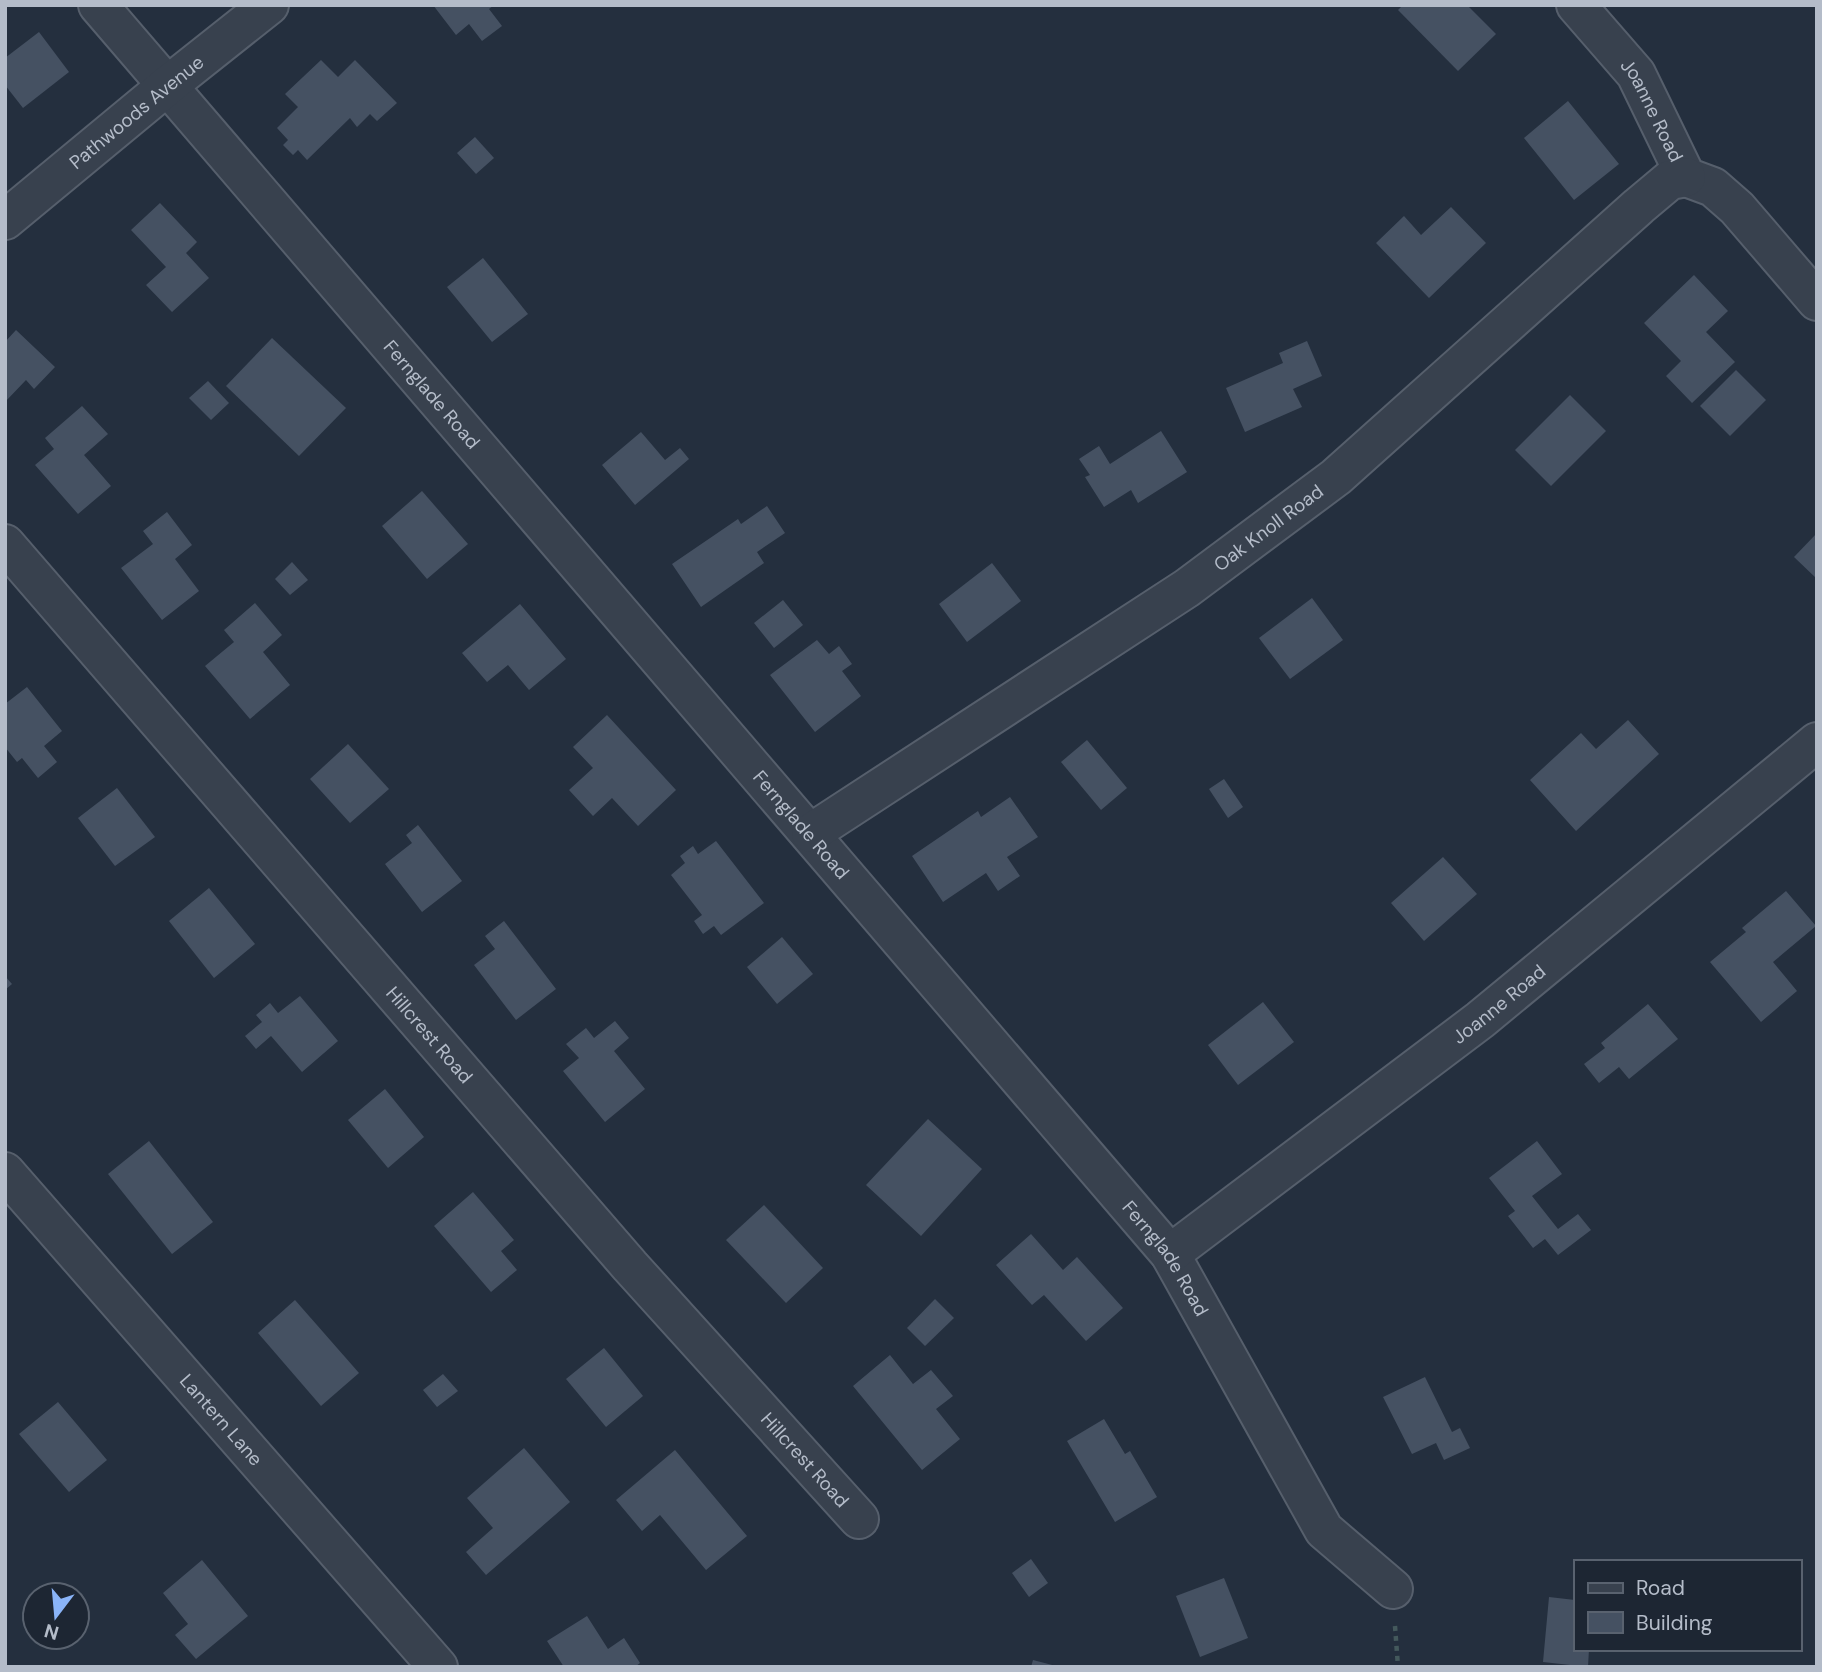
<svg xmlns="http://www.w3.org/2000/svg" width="1822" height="1672" font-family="'DM Sans',sans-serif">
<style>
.building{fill:#455162}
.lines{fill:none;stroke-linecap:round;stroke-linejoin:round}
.minor-casing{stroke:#565f6c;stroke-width:42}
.path{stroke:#44595c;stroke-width:4.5;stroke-dasharray:5 5;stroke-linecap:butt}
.minor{stroke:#38414e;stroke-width:38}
.labels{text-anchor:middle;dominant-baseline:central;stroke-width:6;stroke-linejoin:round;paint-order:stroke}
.street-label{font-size:19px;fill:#b4bcc9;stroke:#1d2633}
</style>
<rect width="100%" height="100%" fill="#242f3e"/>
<!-- building -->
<g class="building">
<path d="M 433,5 L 494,5 L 489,9 L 502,26 L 482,41 L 469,24 L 456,35 Z"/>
<path d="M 1403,5 L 1467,5 L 1496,34 L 1458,71 L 1398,10 Z"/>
<path d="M 39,32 L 69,72 L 23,108 L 5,85 L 5,58 Z"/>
<path d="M 321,60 L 338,77 L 355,60 L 397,103 L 377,121 L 370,114 L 357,127 L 350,118 L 307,160 L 298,150 L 293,155 L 283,145 L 288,140 L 277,128 L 298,107 L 285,94 Z"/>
<path d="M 1568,101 L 1619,164 L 1574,200 L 1524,138 Z"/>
<path d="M 475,137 L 494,158 L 476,174 L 457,153 Z"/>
<path d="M 160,203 L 197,242 L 186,253 L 209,278 L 172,312 L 146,285 L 166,267 L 131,230 Z"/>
<path d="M 1451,207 L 1486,243 L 1429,298 L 1376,243 L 1404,216 L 1421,235 Z"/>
<path d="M 483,258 L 528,314 L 492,342 L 447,287 Z"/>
<path d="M 1694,275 L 1728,311 L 1706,332 L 1735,362 L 1692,403 L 1666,376 L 1681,361 L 1644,323 Z"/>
<path d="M 16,330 L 55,367 L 34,389 L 26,380 L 5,402 L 5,342 Z"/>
<path d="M 272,338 L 346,408 L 299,456 L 226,386 Z"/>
<path d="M 1307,341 L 1322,376 L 1293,389 L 1302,407 L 1245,432 L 1226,388 L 1283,363 L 1279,353 Z"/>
<path d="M 1736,370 L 1766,400 L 1730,436 L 1700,406 Z"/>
<path d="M 208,381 L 229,403 L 211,420 L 189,398 Z"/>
<path d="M 1570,395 L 1606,431 L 1551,486 L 1515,450 Z"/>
<path d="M 82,406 L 108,434 L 84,455 L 111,486 L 78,514 L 35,465 L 54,449 L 45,438 Z"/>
<path d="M 1161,431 L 1187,472 L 1138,503 L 1131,490 L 1104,507 L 1085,477 L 1090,475 L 1079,459 L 1099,446 L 1110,464 Z"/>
<path d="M 641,432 L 665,460 L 680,448 L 689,459 L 635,505 L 602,465 Z"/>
<path d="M 422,491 L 468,544 L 427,579 L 382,526 Z"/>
<path d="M 767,506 L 785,533 L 757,552 L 764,563 L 701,607 L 672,564 L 738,519 L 741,524 Z"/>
<path d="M 167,512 L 192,545 L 175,559 L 199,591 L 162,620 L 121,568 L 153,544 L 143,531 Z"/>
<path d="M 1817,533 L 1817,579 L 1794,557 Z"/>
<path d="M 292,562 L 308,580 L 290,595 L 275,579 Z"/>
<path d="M 992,563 L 1021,601 L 967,642 L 939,604 Z"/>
<path d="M 1312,598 L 1343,640 L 1290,679 L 1259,638 Z"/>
<path d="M 783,600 L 803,625 L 774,648 L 754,623 Z"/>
<path d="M 255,603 L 282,635 L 263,652 L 290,685 L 250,719 L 205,666 L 234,642 L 224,630 Z"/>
<path d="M 520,604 L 566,659 L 529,690 L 508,665 L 487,682 L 462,653 Z"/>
<path d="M 817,640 L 829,654 L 839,646 L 852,664 L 842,671 L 861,696 L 815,732 L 770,675 Z"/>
<path d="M 27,687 L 62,731 L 44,746 L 57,762 L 38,778 L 22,758 L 17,762 L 5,747 L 5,704 Z"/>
<path d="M 607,715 L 676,790 L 638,826 L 612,798 L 593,816 L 569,790 L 593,768 L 573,747 Z"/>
<path d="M 1628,720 L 1659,754 L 1576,831 L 1530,780 L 1581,733 L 1596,749 Z"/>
<path d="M 1087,740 L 1127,788 L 1101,810 L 1061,762 Z"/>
<path d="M 348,744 L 389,789 L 350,823 L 310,779 Z"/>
<path d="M 1224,779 L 1243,807 L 1228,818 L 1209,789 Z"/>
<path d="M 117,788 L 155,837 L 115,866 L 78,818 Z"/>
<path d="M 1010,797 L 1038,837 L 1007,857 L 1020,876 L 998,891 L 986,873 L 943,902 L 912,856 L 978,811 L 981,817 Z"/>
<path d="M 418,825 L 462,881 L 422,912 L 385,864 L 412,843 L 406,835 Z"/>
<path d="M 716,841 L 764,903 L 721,935 L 714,926 L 703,934 L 694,921 L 702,915 L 671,875 L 685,863 L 680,856 L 693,846 L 698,854 Z"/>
<path d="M 1443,857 L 1477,894 L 1424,941 L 1391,903 Z"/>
<path d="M 209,888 L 255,944 L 214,978 L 169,921 Z"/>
<path d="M 1786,891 L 1816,926 L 1773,962 L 1797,991 L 1761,1022 L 1710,962 L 1746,932 L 1742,928 Z"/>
<path d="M 504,921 L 556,989 L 516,1020 L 474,965 L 495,949 L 485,936 Z"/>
<path d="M 782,937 L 813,974 L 777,1004 L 747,967 Z"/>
<path d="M 5,976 L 12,984 L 5,990 Z"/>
<path d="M 300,996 L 338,1041 L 302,1072 L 271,1036 L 256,1049 L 245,1036 L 262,1022 L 256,1015 L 270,1003 L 278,1013 Z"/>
<path d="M 1263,1002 L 1294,1042 L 1238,1085 L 1208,1045 Z"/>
<path d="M 1648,1004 L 1678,1039 L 1629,1079 L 1619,1067 L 1599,1083 L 1584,1064 L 1605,1048 L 1601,1043 Z"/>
<path d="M 615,1021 L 629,1038 L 614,1051 L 645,1089 L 605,1122 L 563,1071 L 579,1058 L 566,1044 L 586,1028 L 594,1038 Z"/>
<path d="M 385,1089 L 424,1137 L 388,1168 L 348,1120 Z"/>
<path d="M 928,1119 L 982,1169 L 921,1236 L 866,1185 Z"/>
<path d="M 149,1141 L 213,1222 L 172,1254 L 108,1174 Z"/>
<path d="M 1537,1141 L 1562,1174 L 1532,1196 L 1558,1229 L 1578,1214 L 1591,1230 L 1558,1255 L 1545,1239 L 1533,1248 L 1508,1216 L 1515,1211 L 1489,1178 Z"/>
<path d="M 473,1192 L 514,1240 L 501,1251 L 517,1270 L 491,1292 L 434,1226 Z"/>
<path d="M 764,1205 L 823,1268 L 786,1303 L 726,1240 Z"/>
<path d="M 1031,1234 L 1063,1270 L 1077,1257 L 1123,1308 L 1086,1341 L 1044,1295 L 1032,1305 L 996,1265 Z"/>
<path d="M 935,1299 L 954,1318 L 925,1346 L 907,1328 Z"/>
<path d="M 295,1300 L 359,1373 L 321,1406 L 258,1333 Z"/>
<path d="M 604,1348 L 643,1396 L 606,1427 L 566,1379 Z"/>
<path d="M 890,1355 L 913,1384 L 931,1370 L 953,1396 L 936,1409 L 960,1439 L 922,1470 L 853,1386 Z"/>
<path d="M 443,1374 L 458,1391 L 437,1407 L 423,1390 Z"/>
<path d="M 1425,1377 L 1452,1432 L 1460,1428 L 1470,1448 L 1444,1460 L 1436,1443 L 1412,1454 L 1383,1397 Z"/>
<path d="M 58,1402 L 107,1460 L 69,1492 L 19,1434 Z"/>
<path d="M 1104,1419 L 1125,1454 L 1130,1451 L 1157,1497 L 1115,1522 L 1067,1441 Z"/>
<path d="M 524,1448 L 570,1502 L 486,1575 L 466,1552 L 493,1528 L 467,1498 Z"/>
<path d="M 675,1450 L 747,1536 L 706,1570 L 660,1515 L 642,1531 L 616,1500 Z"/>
<path d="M 1031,1559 L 1048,1583 L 1029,1597 L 1012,1573 Z"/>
<path d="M 202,1560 L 248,1616 L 196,1659 L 175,1635 L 188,1624 L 163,1593 Z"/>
<path d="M 1224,1578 L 1248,1638 L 1200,1657 L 1176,1596 Z"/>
<path d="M 1549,1597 L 1575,1600 L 1575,1649 L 1589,1649 L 1588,1667 L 1543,1662 Z"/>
<path d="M 587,1616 L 608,1649 L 624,1638 L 640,1663 L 635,1667 L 564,1667 L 547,1641 Z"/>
<path d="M 1033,1660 L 1056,1666 L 1056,1667 L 1031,1667 Z"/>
</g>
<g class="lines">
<!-- minor casing -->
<g class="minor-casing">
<g id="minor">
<path id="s1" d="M 98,5 L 1170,1254 L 1324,1530 L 1393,1589"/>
<path id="s2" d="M 1576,5 L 1636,74 L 1686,177 L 1713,187 L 1737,208 L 1817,301"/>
<path id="s3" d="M 5,220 L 167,86 L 269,5"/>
<path id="s4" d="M 5,544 L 630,1266 L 859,1519"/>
<path id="s5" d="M 811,833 L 1187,588 L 1336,477 L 1639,206 L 1670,180 L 1686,177"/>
<path id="s6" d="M 5,1172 L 438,1667"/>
<path id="s7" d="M 1170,1254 L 1480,1020 L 1817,742"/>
</g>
</g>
<!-- path -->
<path class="path" d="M 1395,1626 L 1398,1667"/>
<!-- minor -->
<use href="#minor" class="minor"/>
</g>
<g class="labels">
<!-- street labels -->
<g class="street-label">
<text stroke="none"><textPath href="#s3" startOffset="170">Pathwoods Avenue</textPath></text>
<text stroke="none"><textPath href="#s2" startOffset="131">Joanne Road</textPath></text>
<text stroke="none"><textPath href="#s1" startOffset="513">Fernglade Road</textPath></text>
<text stroke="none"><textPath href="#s5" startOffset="550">Oak Knoll Road</textPath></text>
<text stroke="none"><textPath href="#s1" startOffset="1080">Fernglade Road</textPath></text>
<text stroke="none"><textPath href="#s7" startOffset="413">Joanne Road</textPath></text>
<text stroke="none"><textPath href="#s4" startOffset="649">Hillcrest Road</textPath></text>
<text stroke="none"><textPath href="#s1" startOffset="1647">Fernglade Road</textPath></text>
<text stroke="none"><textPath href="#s6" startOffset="329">Lantern Lane</textPath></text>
<text stroke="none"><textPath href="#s4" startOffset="1216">Hillcrest Road</textPath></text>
</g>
</g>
<!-- border -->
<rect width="1822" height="1672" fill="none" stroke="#b4bcc9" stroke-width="14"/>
<!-- legend -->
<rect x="1574" y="1560" width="228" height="91" fill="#1d2633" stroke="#59626f" stroke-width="2"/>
<rect x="1588" y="1583" width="35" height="10" fill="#38414e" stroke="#59626f" stroke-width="2"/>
<text x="1636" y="1595" font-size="21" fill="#b4bcc9">Road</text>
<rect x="1588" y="1612" width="35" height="21" fill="#455162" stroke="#59626f" stroke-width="2"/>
<text x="1636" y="1630" font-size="21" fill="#b4bcc9">Building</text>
<!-- north arrow -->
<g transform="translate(56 1616) rotate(196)"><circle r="33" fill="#1d2633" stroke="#59626f" stroke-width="2"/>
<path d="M0-5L12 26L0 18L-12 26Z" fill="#8ab4f8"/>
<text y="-10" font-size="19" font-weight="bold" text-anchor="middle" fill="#b4bcc9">N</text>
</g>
</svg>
